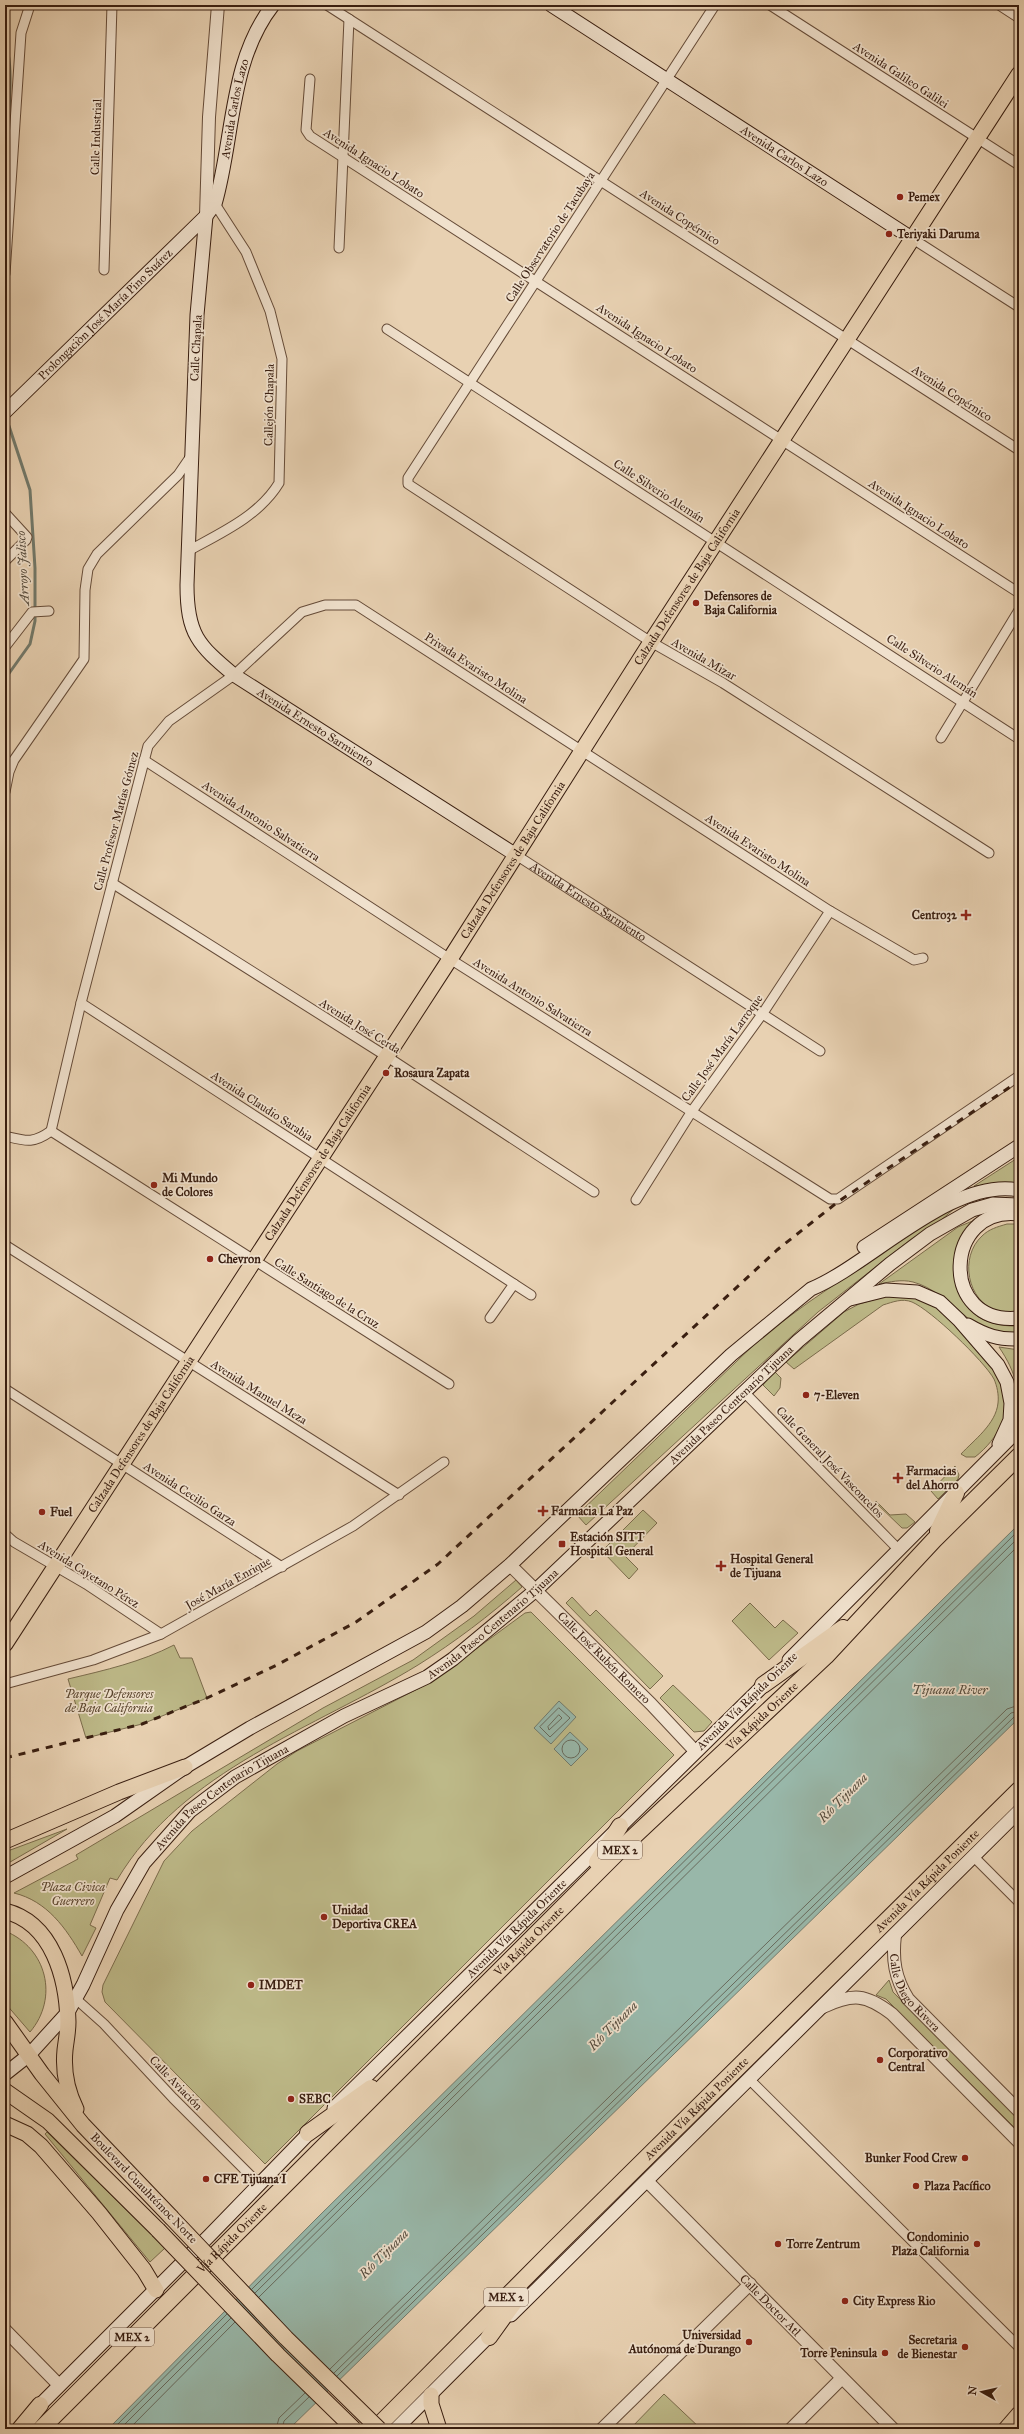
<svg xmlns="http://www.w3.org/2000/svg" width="1024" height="2434" font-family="'IM FELL Great Primer',serif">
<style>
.green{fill:#bdb988;stroke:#7b6c4c}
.water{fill:#98b7a9;stroke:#727a6c}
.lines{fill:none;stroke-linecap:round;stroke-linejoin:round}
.shore{stroke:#686a5c;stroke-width:1}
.stream{stroke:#727a6c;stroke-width:3}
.minor-casing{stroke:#654b38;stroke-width:11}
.tertiary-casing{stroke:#654b38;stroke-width:14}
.secondary-casing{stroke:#391e10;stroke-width:15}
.primary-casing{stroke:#391e10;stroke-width:17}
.trunk-casing{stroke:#391e10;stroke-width:18}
.minor{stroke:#f0e1cd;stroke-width:9}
.tertiary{stroke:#f0e1cd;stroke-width:12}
.secondary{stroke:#f0e1cd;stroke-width:13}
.primary{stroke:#e8d1b2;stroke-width:15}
.trunk{stroke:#e8d1b2;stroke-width:16}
.rail{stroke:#391e10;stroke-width:3;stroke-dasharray:7 7;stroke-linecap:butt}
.primary-bridge-casing{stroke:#391e10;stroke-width:17;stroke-linecap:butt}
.primary-bridge{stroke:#e8d1b2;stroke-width:15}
.poi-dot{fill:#8f2418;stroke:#f0e1cd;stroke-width:1.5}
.labels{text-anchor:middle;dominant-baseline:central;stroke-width:3.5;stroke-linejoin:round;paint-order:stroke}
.shield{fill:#f0e1cd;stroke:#705849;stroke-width:1}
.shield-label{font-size:11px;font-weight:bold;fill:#391e10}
.street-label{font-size:12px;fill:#391e10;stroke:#f0e1cd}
.poi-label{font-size:12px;font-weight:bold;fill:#391e10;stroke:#f0e1cd;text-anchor:start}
.park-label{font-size:12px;font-style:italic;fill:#5a452e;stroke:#f0e1cd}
.water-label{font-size:13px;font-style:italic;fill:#564c3e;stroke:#f0e1cd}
</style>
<rect width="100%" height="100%" fill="#e8d1b2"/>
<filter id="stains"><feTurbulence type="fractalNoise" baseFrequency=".005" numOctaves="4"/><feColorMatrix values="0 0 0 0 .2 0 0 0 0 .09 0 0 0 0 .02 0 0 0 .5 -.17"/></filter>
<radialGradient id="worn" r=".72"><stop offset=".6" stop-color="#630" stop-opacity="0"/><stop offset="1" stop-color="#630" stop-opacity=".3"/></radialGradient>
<!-- green -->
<g class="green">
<path d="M 1019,1157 L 1019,1182 L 974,1186 Z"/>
<path d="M 955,1208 L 940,1221 L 910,1240 L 818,1312 L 586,1525 L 577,1515 L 763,1336 L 809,1302 L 917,1228 Z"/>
<path d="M 992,1213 L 965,1235 C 964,1248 958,1285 961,1294 C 968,1319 996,1327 1019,1326 L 1019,1333 C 972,1341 952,1292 913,1282 C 901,1279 890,1282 879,1284 L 958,1227 Z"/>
<path d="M 1007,1224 L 1019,1224 L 1019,1313 C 1012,1312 1004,1313 997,1311 C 967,1301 959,1257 982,1236 C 989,1229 997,1227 1007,1224 Z"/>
<path d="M 890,1295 C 900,1296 915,1295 923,1300 C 943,1309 960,1327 973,1344 C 983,1355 994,1367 1001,1380 C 1015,1410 998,1439 975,1457 L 966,1457 L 961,1454 C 974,1440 996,1424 998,1403 C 999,1395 997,1386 994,1379 C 984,1361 931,1310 912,1302 C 902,1298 893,1302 883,1305 L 794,1369 L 786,1362 L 844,1312 L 859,1304 Z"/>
<path d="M 999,1347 L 1019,1350 L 1019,1421 L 1017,1423 C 1020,1391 1017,1374 999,1347 Z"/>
<path d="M 775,1372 L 781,1378 L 780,1388 L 774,1396 L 763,1385 Z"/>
<path d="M 955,1466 L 959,1475 L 958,1479 L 938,1499 L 931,1491 Z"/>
<path d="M 876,1501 L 890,1515 L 906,1514 L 915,1522 L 907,1528 L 902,1528 L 875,1502 Z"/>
<path d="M 643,1510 L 657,1523 L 625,1556 L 638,1569 L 629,1579 L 602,1551 Z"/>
<path d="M 516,1580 L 522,1587 C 489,1616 455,1642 418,1665 C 314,1729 183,1769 117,1880 L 110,1878 L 90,1925 L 96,1928 L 82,1956 C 66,1928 47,1901 14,1893 L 78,1859 L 76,1855 L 323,1708 L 413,1660 L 474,1616 Z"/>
<path d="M 572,1597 L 590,1616 L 596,1610 L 663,1676 L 650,1689 L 566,1603 Z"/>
<path d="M 750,1603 L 775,1628 L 783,1620 L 798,1633 L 769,1660 L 732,1621 Z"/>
<path d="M 531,1612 L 674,1755 L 265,2164 L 105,2002 L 102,1992 L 103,1985 L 164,1861 L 192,1831 L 277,1764 L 297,1751 L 431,1682 L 525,1613 Z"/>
<path d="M 174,1645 L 180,1658 L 192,1658 L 207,1698 L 142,1724 L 86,1738 L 68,1679 C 106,1670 141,1662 174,1645 Z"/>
<path d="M 673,1685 L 712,1722 L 704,1731 L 694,1732 L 660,1698 Z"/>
<path d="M 67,1829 L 5,1865 L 5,1852 Z"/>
<path d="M 5,1931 C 47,1948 59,1998 30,2032 L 5,2003 Z"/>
<path d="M 889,1980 L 893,1992 L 1019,2120 L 1019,2132 L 886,1999 L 876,1995 Z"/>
<path d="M 47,2132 L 165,2248 L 150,2262 L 45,2134 Z"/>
<path d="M 664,2394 L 701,2429 L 630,2429 Z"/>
</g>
<!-- water -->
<g class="water">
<path d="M 1019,1524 L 1019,1718 L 289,2429 L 108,2429 L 317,2218 Z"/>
<path d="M 559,1701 L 576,1717 L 551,1744 L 534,1728 Z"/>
<path d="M 570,1732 L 588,1749 L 571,1766 L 554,1749 Z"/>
</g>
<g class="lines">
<!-- shore -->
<g class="shore">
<path d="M 559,1708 L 570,1718 L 550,1737 L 540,1727 Z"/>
<path d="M 559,1715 L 562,1718 L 549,1730 L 548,1727 Z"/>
<circle cx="571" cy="1749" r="9"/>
<path d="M 252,2289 L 1019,1530"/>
<path d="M 255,2293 L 1019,1537"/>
<path d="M 259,2297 L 1019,1545"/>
<path d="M 330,2369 L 1007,1709 L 1019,1705"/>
<path d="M 334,2373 L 1011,1713 L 1019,1711"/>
<path d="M 337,2376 L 1014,1717 L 1019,1716"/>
<path d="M 113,2429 L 227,2314"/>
<path d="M 120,2429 L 231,2318"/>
<path d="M 129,2429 L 235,2322"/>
<path d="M 276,2429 L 279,2418 L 305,2393"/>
<path d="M 282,2429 L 284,2421 L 309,2397"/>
</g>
<!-- stream -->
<g class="stream">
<path d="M 5,45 C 16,63 6,140 5,165"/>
<path d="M 5,679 L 30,644 L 35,621 L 35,568 L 30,490 L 9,426"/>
</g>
<!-- minor casing -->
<g class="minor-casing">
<g id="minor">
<path d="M 327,5 L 1019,450"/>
<path d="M 715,5 L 408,478 L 408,484 L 651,642 L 723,683 L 989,853"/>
<path d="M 770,5 L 1019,165"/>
<path d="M 999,5 L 1019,18"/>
<path d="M 310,79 L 306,130 L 310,136 L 1019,593"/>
<path d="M 913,239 L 1019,307"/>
<path d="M 339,248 L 349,19"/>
<path d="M 104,270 L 112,5"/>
<path d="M 5,274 L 21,33 L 30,5"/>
<path d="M 387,329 L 1019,739"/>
<path d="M 5,513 L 27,537 L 26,540 L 5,561"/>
<path d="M 188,551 C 221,533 259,516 279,483 L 282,359 L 270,311 L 246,252 L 215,204"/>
<path d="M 5,647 L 32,612 L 49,611"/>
<path d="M 941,738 L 1019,610"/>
<path d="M 144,760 L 450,959 L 830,1199 L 838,1199 L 1019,1076"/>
<path d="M 5,792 L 9,772 L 14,760 L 84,659 L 85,590 L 88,569 L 97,554 L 178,475 L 191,456"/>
<path id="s1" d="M 516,855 L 820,1051"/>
<path d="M 112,883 L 386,1056 L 594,1192"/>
<path d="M 81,1003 L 531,1295"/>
<path d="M 51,1131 L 81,1003 L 148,746 L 169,721 L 234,675 L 302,612 L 325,605 L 356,605 L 830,911 L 914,960 L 923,958"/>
<path d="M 51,1131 L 449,1384"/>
<path d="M 5,1136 C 26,1141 33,1144 51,1131"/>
<path d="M 636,1200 L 692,1111 L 763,1013 L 830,911"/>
<path d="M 5,1245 L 399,1495"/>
<path d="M 490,1318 L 514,1284"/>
<path d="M 5,1389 L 282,1567"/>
<path d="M 743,1391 L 899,1550"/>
<path d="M 5,1534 L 14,1542 L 86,1584 L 161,1634"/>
<path d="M 5,1684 L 93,1660 L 161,1634 L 353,1526 L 444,1462"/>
<path d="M 973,1856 L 1019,1902"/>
<path d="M 76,1999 L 104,2024 L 173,2098 L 259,2184"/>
<path d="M 749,2079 L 1019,2347"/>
</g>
</g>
<!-- tertiary casing -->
<g class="tertiary-casing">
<g id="tertiary">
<path d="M 206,216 L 209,117 L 218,5"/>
<path id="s2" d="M 510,1565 L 651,1704 L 695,1751"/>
<path id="s3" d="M 895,1935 C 892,1960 895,1978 908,1999 L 1019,2111"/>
<path d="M 823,2007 C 853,1993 866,1994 892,2014 L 1019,2142"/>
<path id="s4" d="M 647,2181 L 893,2429"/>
<path d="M 5,2330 L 59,2385"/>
<path d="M 602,2429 L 750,2284"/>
<path d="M 791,2429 L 842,2378"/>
</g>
</g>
<!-- secondary casing -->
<g class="secondary-casing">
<g id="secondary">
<path id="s5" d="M 551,5 L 913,239"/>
<path id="s6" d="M 206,216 L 197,315 L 187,585 C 187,634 198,645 234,675 L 516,855"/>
<path id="s7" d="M 5,412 L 206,216 L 215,204 C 234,139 229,61 273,5"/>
<path d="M 1019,1214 C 943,1205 938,1327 1019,1318"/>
<path d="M 864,1247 L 1019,1146"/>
<path d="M 850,1299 L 886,1290 L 917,1292 L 940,1302 L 959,1320 L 998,1365 L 1007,1382 L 1011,1403 L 1010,1420 L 999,1444"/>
<path d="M 968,1325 C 985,1335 999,1340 1019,1339"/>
<path d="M 789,1660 L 1019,1429"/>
<path d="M 5,1877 L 115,1816 L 185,1767 L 250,1728 L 426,1632 L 462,1606 L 510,1565 L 731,1355 L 811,1289 C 871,1264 951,1177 1019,1190"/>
<path id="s8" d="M 5,2074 L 29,2055 L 68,2012 L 83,1985 L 117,1910 L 144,1863 L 190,1811 L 235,1777 L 344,1716 L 427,1677 L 453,1659 L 536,1590 L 798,1341 L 890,1264 L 930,1234 L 972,1210 L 993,1204 L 1019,1205"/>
<path id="s9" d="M 334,2108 L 771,1678"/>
<path d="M 511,2315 L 1019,1811"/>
<path d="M 33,2412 L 210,2235 L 315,2127"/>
<path d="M 396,2429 L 495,2330"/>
</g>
</g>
<!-- primary casing -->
<g class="primary-casing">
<g id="primary">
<path id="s10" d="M 5,1644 L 450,959 L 651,642 L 1019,74"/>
<path d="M 5,1841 L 119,1792 L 185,1767"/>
<path d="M 5,1911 C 53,1923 67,1979 68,2022 C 68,2032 66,2041 65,2050 C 63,2070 67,2091 76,2109"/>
<path d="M 5,2022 L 42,2074 L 83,2125 L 171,2217"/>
<path d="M 5,2091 L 48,2121 L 158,2230"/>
<path d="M 5,2124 L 27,2134 L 41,2146 L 99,2213 L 144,2270 L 156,2290"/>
<path d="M 431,2395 L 431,2404 L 439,2429"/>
<path d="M 1006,2429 L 1019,2414"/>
</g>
</g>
<!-- trunk casing -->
<g class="trunk-casing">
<g id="trunk">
<path d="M 938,1531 L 956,1493"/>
<path d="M 763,1685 L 843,1628"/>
<path d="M 597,1862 L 620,1826"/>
<path d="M 308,2133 L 371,2088"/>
<path d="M 489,2337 L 520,2294"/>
<path d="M 20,2429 L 40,2405"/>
<path id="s11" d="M 41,2429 L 629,1841 L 826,1656 L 934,1540 L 1019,1456"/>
<path id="s12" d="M 375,2429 L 554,2249 L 1019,1790"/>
</g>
</g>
<!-- minor -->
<use href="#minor" class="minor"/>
<!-- tertiary -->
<use href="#tertiary" class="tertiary"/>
<!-- secondary -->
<use href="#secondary" class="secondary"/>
<!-- primary -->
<use href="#primary" class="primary"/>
<!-- trunk -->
<use href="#trunk" class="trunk"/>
<!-- rail -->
<path class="rail" d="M 5,1758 L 142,1724 L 207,1698 L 277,1665 L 356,1622 L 438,1564 L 777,1250 L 839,1201 L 1019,1081"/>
<!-- primary-bridge casing -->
<g class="primary-bridge-casing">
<g id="primary-bridge">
<path d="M 171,2217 L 286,2338 L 379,2429"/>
<path d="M 158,2230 L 278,2355 L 354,2429"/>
</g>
</g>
<!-- primary-bridge -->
<use href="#primary-bridge" class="primary-bridge"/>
</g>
<!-- markers -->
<g class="poi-dot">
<circle cx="900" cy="197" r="4"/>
<circle cx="889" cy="234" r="4"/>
<circle cx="696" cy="603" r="4"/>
<path d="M964 909h4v4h4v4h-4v4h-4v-4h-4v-4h4z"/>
<circle cx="386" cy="1073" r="4"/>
<circle cx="154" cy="1185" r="4"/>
<circle cx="210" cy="1259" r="4"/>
<circle cx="806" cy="1395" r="4"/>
<path d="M896 1472h4v4h4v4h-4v4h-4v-4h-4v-4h4z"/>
<path d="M541 1505h4v4h4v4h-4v4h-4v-4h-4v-4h4z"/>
<circle cx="42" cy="1512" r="4"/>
<rect x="558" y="1540" width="8" height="8" rx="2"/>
<path d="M719 1560h4v4h4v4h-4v4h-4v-4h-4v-4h4z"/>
<circle cx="324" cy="1917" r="4"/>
<circle cx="251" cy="1985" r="4"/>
<circle cx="880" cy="2060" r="4"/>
<circle cx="291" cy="2099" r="4"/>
<circle cx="965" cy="2158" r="4"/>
<circle cx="206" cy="2179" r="4"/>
<circle cx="916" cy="2186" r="4"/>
<circle cx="778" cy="2244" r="4"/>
<circle cx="977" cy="2244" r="4"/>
<circle cx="845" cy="2301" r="4"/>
<circle cx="749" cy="2342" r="4"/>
<circle cx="965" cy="2347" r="4"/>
<circle cx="885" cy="2353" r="4"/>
</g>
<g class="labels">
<!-- shield labels -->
<g class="shield">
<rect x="598" y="1841" width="44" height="18" rx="3"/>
<rect x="484" y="2288" width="44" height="18" rx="3"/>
<rect x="110" y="2328" width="44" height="18" rx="3"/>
</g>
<g class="shield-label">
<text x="620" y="1850">MEX 2</text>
<text x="506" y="2297">MEX 2</text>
<text x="132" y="2337">MEX 2</text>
</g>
<!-- street labels -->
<g class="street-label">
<text transform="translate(901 75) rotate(33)">Avenida Galileo Galilei</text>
<text stroke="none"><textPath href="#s7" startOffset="393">Avenida Carlos Lazo</textPath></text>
<text transform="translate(96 137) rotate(-88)">Calle Industrial</text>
<text stroke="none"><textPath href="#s5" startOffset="278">Avenida Carlos Lazo</textPath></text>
<text transform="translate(374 163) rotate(33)">Avenida Ignacio Lobato</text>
<text transform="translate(680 217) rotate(33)">Avenida Copérnico</text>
<text transform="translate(550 237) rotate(-57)">Calle Observatorio de Tacubaya</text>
<text stroke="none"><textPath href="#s7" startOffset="140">Prolongaciòn José María Pino Suárez</textPath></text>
<text transform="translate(647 338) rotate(33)">Avenida Ignacio Lobato</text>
<text transform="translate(196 348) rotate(-87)">Calle Chapala</text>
<text transform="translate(952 393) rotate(33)">Avenida Copérnico</text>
<text transform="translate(269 405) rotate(-89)">Callejón Chapala</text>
<text transform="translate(659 491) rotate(33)">Calle Silverio Alemán</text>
<text transform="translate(919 514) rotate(33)">Avenida Ignacio Lobato</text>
<text stroke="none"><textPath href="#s10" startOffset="1258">Calzada Defensores de Baja California</textPath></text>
<text transform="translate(704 659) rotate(30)">Avenida Mizar</text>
<text transform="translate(932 666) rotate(33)">Calle Silverio Alemán</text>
<text transform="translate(476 668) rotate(33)">Privada Evaristo Molina</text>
<text stroke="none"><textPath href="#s6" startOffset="573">Avenida Ernesto Sarmiento</textPath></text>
<text transform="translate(116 821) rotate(-75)">Calle Profesor Matías Gómez</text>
<text transform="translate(261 821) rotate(33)">Avenida Antonio Salvatierra</text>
<text transform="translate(758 850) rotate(33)">Avenida Evaristo Molina</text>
<text stroke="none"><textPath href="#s10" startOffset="934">Calzada Defensores de Baja California</textPath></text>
<text stroke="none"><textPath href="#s1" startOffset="86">Avenida Ernesto Sarmiento</textPath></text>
<text transform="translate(533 997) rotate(32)">Avenida Antonio Salvatierra</text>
<text transform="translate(360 1026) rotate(32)">Avenida José Cerda</text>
<text transform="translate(722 1048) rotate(-54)">Calle José María Larroque</text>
<text transform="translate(262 1106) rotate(33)">Avenida Claudio Sarabia</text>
<text stroke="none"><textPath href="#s10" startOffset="574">Calzada Defensores de Baja California</textPath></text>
<text transform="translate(327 1293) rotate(32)">Calle Santiago de la Cruz</text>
<text transform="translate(259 1392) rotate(32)">Avenida Manuel Meza</text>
<text stroke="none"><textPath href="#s8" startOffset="1007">Avenida Paseo Centenario Tijuana</textPath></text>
<text stroke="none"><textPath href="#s10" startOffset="250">Calzada Defensores de Baja California</textPath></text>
<text transform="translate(830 1462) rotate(46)">Calle General José Vasconcelos</text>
<text transform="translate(190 1494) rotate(33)">Avenida Cecilio Garza</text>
<text transform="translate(89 1574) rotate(32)">Avenida Cayetano Pérez</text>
<text transform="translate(228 1583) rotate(-29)">José María Enrique</text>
<text stroke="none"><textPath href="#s8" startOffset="683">Avenida Paseo Centenario Tijuana</textPath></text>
<text stroke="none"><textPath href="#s2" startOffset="132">Calle José Rubén Romero</textPath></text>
<text transform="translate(747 1701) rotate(-44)">Avenida Vía Rápida Oriente</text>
<text stroke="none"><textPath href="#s11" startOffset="1014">Vía Rápida Oriente</textPath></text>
<text stroke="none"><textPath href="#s8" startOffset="359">Avenida Paseo Centenario Tijuana</textPath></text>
<text stroke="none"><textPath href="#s12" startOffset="778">Avenida Vía Rápida Poniente</textPath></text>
<text stroke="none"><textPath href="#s9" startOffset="256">Avenida Vía Rápida Oriente</textPath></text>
<text stroke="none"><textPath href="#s11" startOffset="690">Vía Rápida Oriente</textPath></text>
<text stroke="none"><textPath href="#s3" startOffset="64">Calle Diego Rivera</textPath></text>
<text transform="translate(176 2083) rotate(46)">Calle Aviación</text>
<text stroke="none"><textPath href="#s12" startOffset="454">Avenida Vía Rápida Poniente</textPath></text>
<text transform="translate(144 2188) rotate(46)">Boulevard Cuauhtémoc Norte</text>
<text stroke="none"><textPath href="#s11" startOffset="270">Vía Rápida Oriente</textPath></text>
<text stroke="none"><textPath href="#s4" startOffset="175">Calle Doctor Atl</textPath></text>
</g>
<!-- poi labels -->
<g class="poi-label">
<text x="908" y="197">Pemex</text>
<text x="897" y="234">Teriyaki Daruma</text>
<text x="704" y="596">Defensores de<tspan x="704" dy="14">Baja California</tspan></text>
<text x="957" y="915" text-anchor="end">Centro32</text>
<text x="394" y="1073">Rosaura Zapata</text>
<text x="162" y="1178">Mi Mundo<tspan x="162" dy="14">de Colores</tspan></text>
<text x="218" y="1259">Chevron</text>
<text x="814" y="1395">7-Eleven</text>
<text x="906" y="1471">Farmacias<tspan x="906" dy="14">del Ahorro</tspan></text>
<text x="551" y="1511">Farmacia La Paz</text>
<text x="50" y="1512">Fuel</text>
<text x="570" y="1537">Estación SITT<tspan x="570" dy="14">Hospital General</tspan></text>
<text x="730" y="1559">Hospital General<tspan x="730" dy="14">de Tijuana</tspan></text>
<text x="332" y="1910">Unidad<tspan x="332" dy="14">Deportiva CREA</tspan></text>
<text x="259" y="1985">IMDET</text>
<text x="888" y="2053">Corporativo<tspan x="888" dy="14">Central</tspan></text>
<text x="299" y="2099">SEBC</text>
<text x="957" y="2158" text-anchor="end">Bunker Food Crew</text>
<text x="214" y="2179">CFE Tijuana I</text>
<text x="924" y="2186">Plaza Pacífico</text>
<text x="969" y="2237" text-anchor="end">Condominio<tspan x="969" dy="14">Plaza California</tspan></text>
<text x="786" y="2244">Torre Zentrum</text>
<text x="853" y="2301">City Express Rio</text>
<text x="741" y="2335" text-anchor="end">Universidad<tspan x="741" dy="14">Autónoma de Durango</tspan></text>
<text x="957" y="2340" text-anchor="end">Secretaria<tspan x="957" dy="14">de Bienestar</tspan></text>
<text x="877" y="2353" text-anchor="end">Torre Peninsula</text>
</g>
<!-- park labels -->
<g class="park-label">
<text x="109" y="1694">Parque Defensores<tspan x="109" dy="14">de Baja California</tspan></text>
<text x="73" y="1887">Plaza Civica<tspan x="73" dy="14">Guerrero</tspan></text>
</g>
<!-- water labels -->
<g class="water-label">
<text transform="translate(23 568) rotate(-93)">Arroyo Jalisco</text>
<text x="950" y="1690">Tijuana River</text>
<text transform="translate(843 1798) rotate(-45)">Río Tijuana</text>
<text transform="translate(613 2026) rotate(-45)">Río Tijuana</text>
<text transform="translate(384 2254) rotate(-45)">Río Tijuana</text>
</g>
</g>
<!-- margin -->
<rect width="1024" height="2434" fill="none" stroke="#e8d1b2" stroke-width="20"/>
<rect x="6" y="6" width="1012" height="2422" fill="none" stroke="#391e10" stroke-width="2"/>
<rect x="10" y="10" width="1004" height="2414" fill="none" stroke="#391e10"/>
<!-- north arrow -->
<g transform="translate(982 2392) rotate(278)" stroke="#f0e1cd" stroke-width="3" paint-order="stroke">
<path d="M0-3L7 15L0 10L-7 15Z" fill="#391e10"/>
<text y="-6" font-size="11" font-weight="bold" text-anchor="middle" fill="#391e10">N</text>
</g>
<rect width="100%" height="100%" filter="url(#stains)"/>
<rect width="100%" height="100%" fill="url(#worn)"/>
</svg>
